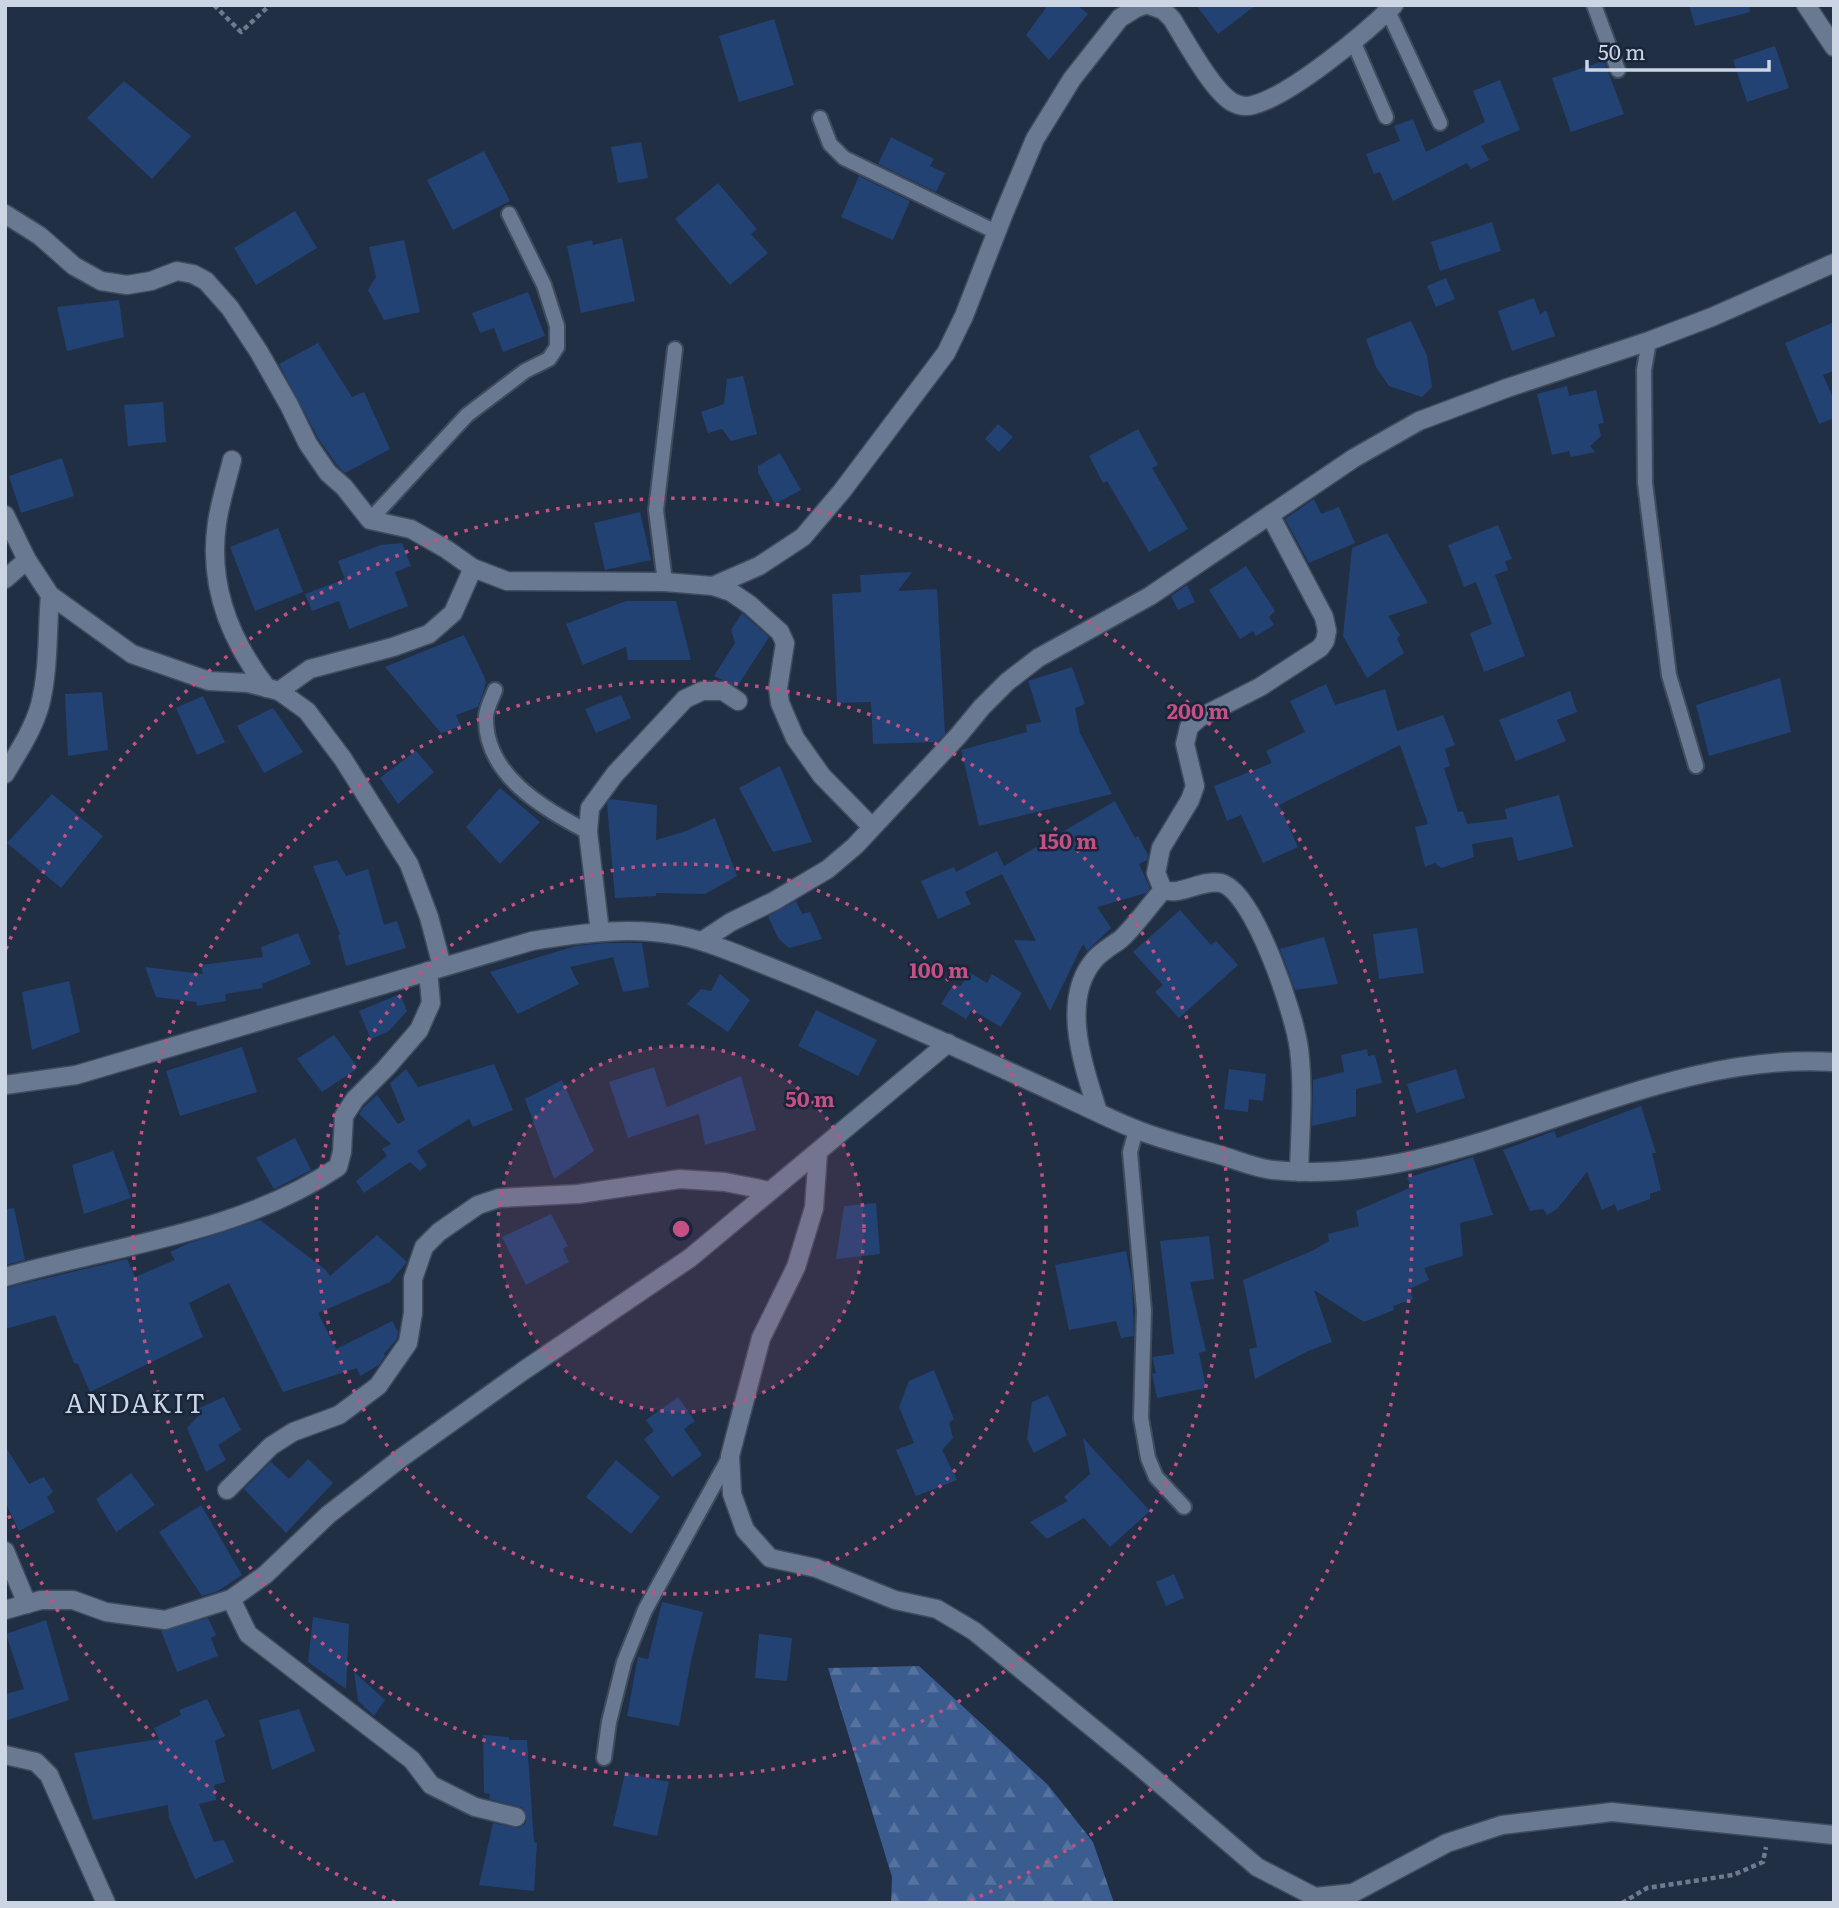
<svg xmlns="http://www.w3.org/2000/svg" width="1839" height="1908" font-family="Literata,serif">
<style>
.forest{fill:url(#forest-firs)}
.building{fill:#224273}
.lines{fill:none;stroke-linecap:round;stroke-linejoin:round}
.service-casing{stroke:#404c5e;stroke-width:18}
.minor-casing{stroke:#404c5e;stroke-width:21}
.tertiary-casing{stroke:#404c5e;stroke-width:21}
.secondary-casing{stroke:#404c5e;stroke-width:21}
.path{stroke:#6f7b8d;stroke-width:4.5;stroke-dasharray:5 3.5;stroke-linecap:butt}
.service{stroke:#697992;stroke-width:14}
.minor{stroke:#697992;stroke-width:18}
.tertiary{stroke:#697992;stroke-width:18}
.secondary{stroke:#697992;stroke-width:18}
.ring{fill:none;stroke:#c55184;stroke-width:3.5;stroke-dasharray:3.5 7}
.labels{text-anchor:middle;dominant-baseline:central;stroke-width:5;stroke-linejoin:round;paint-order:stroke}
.quarter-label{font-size:26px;letter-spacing:2px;fill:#ccd5e3;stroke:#18253a}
.centre{fill:#c55184;stroke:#18253a;stroke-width:3.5}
.ring-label{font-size:21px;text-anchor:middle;font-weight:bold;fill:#c55184;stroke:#18253a;stroke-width:5;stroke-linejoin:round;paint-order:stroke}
</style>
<defs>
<pattern id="forest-firs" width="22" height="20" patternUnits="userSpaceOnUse" patternTransform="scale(1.75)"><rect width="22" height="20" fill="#3b5c8f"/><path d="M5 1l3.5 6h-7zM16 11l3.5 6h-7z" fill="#56729f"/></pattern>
</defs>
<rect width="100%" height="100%" fill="#212f45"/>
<!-- forest -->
<path class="forest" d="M 919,1666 L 1048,1785 L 1093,1842 L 1114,1903 L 891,1903 L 892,1877 L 828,1668 Z"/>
<!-- building -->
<g class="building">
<path d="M 1048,5 L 1077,5 L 1088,14 L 1049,60 L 1026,35 Z"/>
<path d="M 1196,5 L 1256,5 L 1218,34 Z"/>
<path d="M 1689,5 L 1749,5 L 1750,12 L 1695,26 Z"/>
<path d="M 774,19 L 794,85 L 739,102 L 719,36 Z"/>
<path d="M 1775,46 L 1789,88 L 1747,102 L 1733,60 Z"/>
<path d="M 1604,61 L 1624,114 L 1571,132 L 1552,78 Z"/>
<path d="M 1500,80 L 1520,130 L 1481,146 L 1489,160 L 1471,169 L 1467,163 L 1393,201 L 1380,172 L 1374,174 L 1366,154 L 1400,141 L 1394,126 L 1413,119 L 1426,152 L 1485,122 L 1473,91 Z"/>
<path d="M 124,81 L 191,136 L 152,179 L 87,118 Z"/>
<path d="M 891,137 L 934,159 L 930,166 L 945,173 L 936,192 L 878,164 Z"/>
<path d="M 641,142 L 648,178 L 618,183 L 611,147 Z"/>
<path d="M 484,151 L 510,201 L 453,230 L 427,180 Z"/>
<path d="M 859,176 L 910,201 L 893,240 L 841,217 Z"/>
<path d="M 718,183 L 757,229 L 751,234 L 768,253 L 730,285 L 675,219 Z"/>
<path d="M 295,211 L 317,248 L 256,285 L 234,248 Z"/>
<path d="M 1492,222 L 1501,251 L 1440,271 L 1431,242 Z"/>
<path d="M 622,238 L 635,301 L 581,313 L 567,246 L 592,240 L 593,245 Z"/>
<path d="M 404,240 L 420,312 L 384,320 L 368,290 L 376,277 L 369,247 Z"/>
<path d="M 1446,278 L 1455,299 L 1436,307 L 1427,286 Z"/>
<path d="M 528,292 L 545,336 L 503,352 L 494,328 L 480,333 L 472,313 Z"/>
<path d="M 1534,298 L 1540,315 L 1546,310 L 1555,336 L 1512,351 L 1498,311 Z"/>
<path d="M 119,300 L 124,337 L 67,351 L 57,307 Z"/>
<path d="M 1411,321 L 1427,356 L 1432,387 L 1422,397 L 1389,386 L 1376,367 L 1366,339 Z"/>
<path d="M 1834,322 L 1834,371 L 1823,375 L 1834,400 L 1834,418 L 1819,424 L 1785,343 Z"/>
<path d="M 318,343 L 352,397 L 364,392 L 390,449 L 345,473 L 337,465 L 318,438 L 279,364 Z"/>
<path d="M 743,376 L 757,434 L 731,441 L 722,429 L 708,433 L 701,412 L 724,404 L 727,379 Z"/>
<path d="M 1567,386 L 1569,396 L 1596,390 L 1604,423 L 1598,424 L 1601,436 L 1590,446 L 1595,452 L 1571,457 L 1569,451 L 1552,455 L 1537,394 Z"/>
<path d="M 163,402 L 166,442 L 128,446 L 124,405 Z"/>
<path d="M 998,424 L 1013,437 L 999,452 L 985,439 Z"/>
<path d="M 1138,429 L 1158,465 L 1152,468 L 1188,529 L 1149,552 L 1107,481 L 1103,483 L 1089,456 Z"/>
<path d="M 780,453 L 801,490 L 775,504 L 758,473 L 758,466 Z"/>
<path d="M 62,458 L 74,496 L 21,513 L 9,476 Z"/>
<path d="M 1314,499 L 1321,514 L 1339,507 L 1355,543 L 1309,563 L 1285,519 Z"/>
<path d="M 640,512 L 651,560 L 605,570 L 594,523 Z"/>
<path d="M 1498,525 L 1512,559 L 1505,561 L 1508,570 L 1495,575 L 1525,656 L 1484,672 L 1470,633 L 1492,624 L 1476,582 L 1464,587 L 1448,545 Z"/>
<path d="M 278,528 L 303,592 L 255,611 L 230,547 Z"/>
<path d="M 1387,533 L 1428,603 L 1388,616 L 1400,635 L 1397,639 L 1404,653 L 1367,678 L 1343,636 L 1352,548 Z"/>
<path d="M 402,543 L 411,566 L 395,572 L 408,606 L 349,629 L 339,601 L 312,611 L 305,594 L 345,579 L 338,561 L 381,545 Z"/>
<path d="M 1246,566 L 1275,611 L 1269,617 L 1274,625 L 1256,636 L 1253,631 L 1240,639 L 1209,590 Z"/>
<path d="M 912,572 L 898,591 L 937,589 L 945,734 L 937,742 L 873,744 L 871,702 L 837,703 L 832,594 L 861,592 L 860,575 Z"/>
<path d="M 1187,585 L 1195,602 L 1178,610 L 1171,596 Z"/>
<path d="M 626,601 L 676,601 L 691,660 L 628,660 L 626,647 L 583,665 L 566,624 Z"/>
<path d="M 742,613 L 769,637 L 737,687 L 714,676 L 735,643 L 731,630 Z"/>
<path d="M 464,635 L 484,676 L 486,682 L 483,693 L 478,707 L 456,715 L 461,726 L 441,733 L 385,667 Z"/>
<path d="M 1072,667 L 1085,704 L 1075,708 L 1080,733 L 1112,794 L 979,826 L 961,750 L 1027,732 L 1026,725 L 1041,722 L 1028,681 Z"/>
<path d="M 1780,678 L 1791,732 L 1709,756 L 1696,705 Z"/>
<path d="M 1326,684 L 1335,705 L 1385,689 L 1397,731 L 1443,715 L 1455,745 L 1445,749 L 1450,766 L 1444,768 L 1458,812 L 1463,811 L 1467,824 L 1507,819 L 1505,809 L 1559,795 L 1573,847 L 1518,861 L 1512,837 L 1472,844 L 1474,857 L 1441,868 L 1435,863 L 1425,867 L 1415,827 L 1428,824 L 1400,745 L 1279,805 L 1298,847 L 1263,863 L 1241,815 L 1227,821 L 1214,786 L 1272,763 L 1266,751 L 1305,732 L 1290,701 Z"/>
<path d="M 1570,691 L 1577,712 L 1557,720 L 1566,741 L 1516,761 L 1499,720 Z"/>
<path d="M 102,692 L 108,750 L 68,756 L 65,694 Z"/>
<path d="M 621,695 L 631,718 L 596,733 L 585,709 Z"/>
<path d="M 203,696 L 225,742 L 197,755 L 176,708 Z"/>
<path d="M 273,708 L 303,752 L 264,773 L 237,726 Z"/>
<path d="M 416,751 L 434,772 L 398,804 L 380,778 Z"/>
<path d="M 780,766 L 812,842 L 773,852 L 739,788 Z"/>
<path d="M 500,788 L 540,822 L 500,864 L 466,827 Z"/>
<path d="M 52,794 L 103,836 L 61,888 L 7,843 Z"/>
<path d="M 610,799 L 657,805 L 656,840 L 686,831 L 715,818 L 737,876 L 705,894 L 656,893 L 656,896 L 615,898 L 607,803 Z"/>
<path d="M 1115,801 L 1135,838 L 1138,836 L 1148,855 L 1147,860 L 1139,864 L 1150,888 L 1146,893 L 1097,907 L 1111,928 L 1087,951 L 1083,944 L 1050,1011 L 1014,940 L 1036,941 L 1002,874 L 965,892 L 971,904 L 938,919 L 921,881 L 954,867 L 956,872 L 997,851 L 1004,866 Z"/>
<path d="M 337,860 L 346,876 L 368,869 L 384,925 L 397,921 L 406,948 L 346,966 L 338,935 L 340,934 L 313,866 Z"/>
<path d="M 796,901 L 802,914 L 810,912 L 822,939 L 789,948 L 778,938 L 768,916 Z"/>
<path d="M 1180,910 L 1211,945 L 1216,941 L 1238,965 L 1179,1018 L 1155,992 L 1163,985 L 1133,952 Z"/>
<path d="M 1417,928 L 1424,973 L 1379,979 L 1373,934 Z"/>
<path d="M 298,933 L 311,964 L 262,984 L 263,988 L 225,994 L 226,1001 L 197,1006 L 196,1002 L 156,997 L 145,967 L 203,974 L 201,965 L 263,957 L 261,947 Z"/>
<path d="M 1324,937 L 1338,984 L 1295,990 L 1280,949 Z"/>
<path d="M 605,943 L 642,943 L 649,987 L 623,992 L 613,957 L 570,967 L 579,984 L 518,1014 L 490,972 L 575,946 Z"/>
<path d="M 969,972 L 987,983 L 992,974 L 1022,993 L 1001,1027 L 972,1010 L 966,1019 L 941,1004 L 953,985 L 961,986 Z"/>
<path d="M 720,974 L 750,1000 L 728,1032 L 687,1004 L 701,989 L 711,991 Z"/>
<path d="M 69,981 L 80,1032 L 32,1050 L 22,992 Z"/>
<path d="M 400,994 L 407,1011 L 389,1031 L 371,1039 L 359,1011 Z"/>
<path d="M 816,1010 L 877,1040 L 858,1076 L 798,1046 Z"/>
<path d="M 334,1035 L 358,1068 L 322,1092 L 297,1059 Z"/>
<path d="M 242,1047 L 257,1092 L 180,1116 L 166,1071 Z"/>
<path d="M 1367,1049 L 1368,1056 L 1375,1055 L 1382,1083 L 1356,1089 L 1356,1116 L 1312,1126 L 1313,1080 L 1344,1072 L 1341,1055 Z"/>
<path d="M 494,1064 L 513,1110 L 473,1127 L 469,1119 L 417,1151 L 427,1165 L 420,1171 L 410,1162 L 364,1193 L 356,1181 L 387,1156 L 382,1149 L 391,1144 L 359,1114 L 363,1108 L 377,1095 L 398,1124 L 405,1120 L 390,1083 L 406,1069 L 418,1087 Z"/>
<path d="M 654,1067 L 667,1107 L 741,1076 L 756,1130 L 705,1145 L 699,1114 L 628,1138 L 609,1082 Z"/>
<path d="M 1229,1069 L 1266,1074 L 1263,1101 L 1249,1099 L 1248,1112 L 1224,1109 Z"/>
<path d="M 1456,1069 L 1465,1098 L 1416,1113 L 1407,1084 Z"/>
<path d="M 562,1080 L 594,1151 L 554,1179 L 525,1099 Z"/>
<path d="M 1641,1106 L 1656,1153 L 1652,1153 L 1661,1190 L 1650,1194 L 1650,1199 L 1617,1211 L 1615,1204 L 1602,1210 L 1587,1172 L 1557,1209 L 1547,1215 L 1543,1209 L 1530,1211 L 1503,1150 L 1554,1131 L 1557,1138 Z"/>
<path d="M 295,1138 L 311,1170 L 274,1189 L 256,1158 Z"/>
<path d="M 113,1151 L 131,1198 L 84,1214 L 72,1165 Z"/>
<path d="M 1473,1157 L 1493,1215 L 1460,1223 L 1463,1256 L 1424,1268 L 1429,1280 L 1409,1289 L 1413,1299 L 1393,1306 L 1394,1310 L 1364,1322 L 1314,1290 L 1332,1342 L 1308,1351 L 1255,1379 L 1249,1349 L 1257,1347 L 1243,1280 L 1314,1250 L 1329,1241 L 1328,1234 L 1359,1226 L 1356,1211 L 1412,1187 L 1407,1178 Z"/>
<path d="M 876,1203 L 880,1254 L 836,1259 L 844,1206 Z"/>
<path d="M 14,1208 L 25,1260 L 5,1265 L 5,1209 Z"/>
<path d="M 551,1214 L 568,1246 L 563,1249 L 569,1262 L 526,1285 L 502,1237 Z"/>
<path d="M 260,1220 L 326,1270 L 330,1276 L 377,1235 L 407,1262 L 390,1282 L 318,1313 L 336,1349 L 392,1321 L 398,1332 L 397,1339 L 384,1354 L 385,1356 L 379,1365 L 360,1376 L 357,1368 L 283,1392 L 229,1283 L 189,1303 L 203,1337 L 90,1392 L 78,1364 L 74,1363 L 55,1315 L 5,1329 L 5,1288 L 127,1259 L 135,1277 L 175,1260 L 170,1252 L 189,1243 Z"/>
<path d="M 1209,1236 L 1214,1279 L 1190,1282 L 1206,1351 L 1199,1353 L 1206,1388 L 1157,1398 L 1152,1374 L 1156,1373 L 1152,1357 L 1174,1354 L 1160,1241 Z"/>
<path d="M 1126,1251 L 1132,1282 L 1134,1336 L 1121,1338 L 1116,1321 L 1069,1330 L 1055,1265 Z"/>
<path d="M 934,1370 L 954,1419 L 949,1423 L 953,1438 L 942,1450 L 957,1480 L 916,1496 L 896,1450 L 914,1443 L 899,1407 L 909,1381 Z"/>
<path d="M 1048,1395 L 1067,1435 L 1034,1453 L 1027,1439 L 1032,1402 Z"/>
<path d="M 224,1397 L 241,1430 L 218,1445 L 226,1460 L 206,1472 L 187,1428 L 200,1414 L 197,1409 Z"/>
<path d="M 678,1397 L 695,1421 L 684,1429 L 702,1455 L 672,1477 L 644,1439 L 654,1431 L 646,1420 Z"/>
<path d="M 1083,1438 L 1150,1511 L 1110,1547 L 1084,1518 L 1047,1539 L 1030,1522 L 1068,1501 L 1064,1497 L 1090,1474 Z"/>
<path d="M 5,1446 L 29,1484 L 44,1477 L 53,1492 L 47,1497 L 55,1512 L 19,1531 L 5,1502 Z"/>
<path d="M 308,1459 L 333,1483 L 286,1533 L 244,1489 L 271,1462 L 289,1479 Z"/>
<path d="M 616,1460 L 660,1497 L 631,1534 L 586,1497 Z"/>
<path d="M 131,1473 L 155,1505 L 116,1532 L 96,1499 Z"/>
<path d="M 201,1505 L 242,1575 L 218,1591 L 202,1596 L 159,1532 Z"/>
<path d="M 1174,1574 L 1184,1598 L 1166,1606 L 1156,1582 Z"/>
<path d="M 662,1602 L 703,1612 L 691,1661 L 679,1726 L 627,1716 L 638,1657 L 648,1659 Z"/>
<path d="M 313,1617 L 349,1624 L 346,1689 L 308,1662 Z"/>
<path d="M 208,1618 L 216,1635 L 211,1638 L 218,1656 L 177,1672 L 161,1631 Z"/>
<path d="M 46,1620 L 69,1700 L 5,1721 L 5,1694 L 24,1689 L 6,1634 Z"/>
<path d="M 759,1634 L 792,1638 L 787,1681 L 755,1678 Z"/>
<path d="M 354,1672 L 385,1700 L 374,1716 L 358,1701 Z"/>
<path d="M 207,1699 L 225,1736 L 215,1741 L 225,1782 L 214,1785 L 216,1800 L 199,1804 L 214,1842 L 224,1840 L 234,1862 L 195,1879 L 169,1818 L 168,1805 L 93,1820 L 74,1753 L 159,1739 L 154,1728 L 181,1715 L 179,1710 Z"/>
<path d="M 299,1709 L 315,1751 L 272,1770 L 259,1720 Z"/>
<path d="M 483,1735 L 509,1737 L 509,1740 L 527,1740 L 534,1842 L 537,1843 L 534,1891 L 479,1885 L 493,1823 L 519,1828 L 525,1824 L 527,1819 L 523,1808 L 489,1799 L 490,1794 L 484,1793 Z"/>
<path d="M 625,1773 L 669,1782 L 657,1836 L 613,1826 Z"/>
</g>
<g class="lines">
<!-- service casing -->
<g class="service-casing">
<g id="service">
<path d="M 1594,5 L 1618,70"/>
<path d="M 1388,11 L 1440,123"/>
<path d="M 1353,41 L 1386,117"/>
<path d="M 820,118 L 830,144 L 844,158 L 996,232"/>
<path d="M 1649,341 L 1644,370 L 1645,483 L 1669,675 L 1696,766"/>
<path d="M 370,520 L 467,415 L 525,371 L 549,359 L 557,347 L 557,326 L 544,285 L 509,214"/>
<path d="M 665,582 L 656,510 L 675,349"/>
<path d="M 495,690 C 492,698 487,707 486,716 C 484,775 543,808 588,832"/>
<path d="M 1136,1130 L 1130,1152 L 1144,1310 L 1141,1418 L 1148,1458 L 1156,1477 L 1184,1507"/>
<path d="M 604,1758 L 609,1722 L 624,1662 L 645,1610 L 730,1456"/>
</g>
</g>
<!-- minor casing -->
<g class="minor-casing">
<g id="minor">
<path d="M 1149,5 L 1163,10 L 1172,19 C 1185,40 1212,90 1232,102 C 1239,106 1246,107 1253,105 C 1290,96 1366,33 1394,5"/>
<path d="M 1806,5 L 1834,47"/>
<path d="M 5,214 L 40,236 L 74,266 L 101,281 L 127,285 L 151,281 L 177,271 L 193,274 L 206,281 L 230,308 L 259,352 L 289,405 L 308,444 L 328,473 L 344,487 L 370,520 L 411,529 L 446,549 L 473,568 L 507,581 L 665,582 L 713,586 L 731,592 L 750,605 L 780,632 L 785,643 L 778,688 L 780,703 L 795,738 L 822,776 L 872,827"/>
<path d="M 232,460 C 227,481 220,502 217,523 C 208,584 230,640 267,688"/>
<path d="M 1270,515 L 1324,617 L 1327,631 L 1325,641 L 1320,648 L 1260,687 L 1199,718 L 1189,727 L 1185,744 L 1195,786 L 1190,800 L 1161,848 L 1156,873 L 1163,890 C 1182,896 1201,879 1221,883 C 1254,891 1295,1016 1299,1049 C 1304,1089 1300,1131 1299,1172"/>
<path d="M 5,579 L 27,560"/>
<path d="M 713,586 L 759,566 L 803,537 L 842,491 L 946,353 L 964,316 L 1004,213 L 1035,139 L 1072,79 L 1120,18 L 1136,8 L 1145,5"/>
<path d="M 279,691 L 310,669 L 393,647 L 429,634 L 453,613 L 473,568"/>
<path d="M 600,932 L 588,832 L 590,808 L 615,774 L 685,699 L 702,691 L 723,691 L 738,701"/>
<path d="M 702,941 L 731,922 L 774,901 L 828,869 L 855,846 L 958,736 L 982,707 L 1007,682 L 1038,658 L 1150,596 L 1354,458 L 1419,421 L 1507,388 L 1649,341 L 1712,317 L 1834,263"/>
<path d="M 1098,1112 C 1084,1067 1059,1000 1095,959 C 1102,951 1113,945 1121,939 C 1136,925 1149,906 1163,890"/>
<path d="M 818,1152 L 814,1208 L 796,1267 L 761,1338 L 730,1456 L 732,1494 L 745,1530 L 770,1558 L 816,1568 L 895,1600 L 937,1609 L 974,1631 L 1137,1764 L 1257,1867 L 1315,1897 L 1353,1893 L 1447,1843 L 1502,1825 L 1612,1812 L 1834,1835"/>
<path d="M 5,1277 C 117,1245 240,1233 338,1167 L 342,1152 L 344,1116 L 355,1099 L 386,1068 L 419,1030 L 431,1003 L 428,971"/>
<path d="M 227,1490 L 271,1446 L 293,1432 L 339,1415 L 378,1386 L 408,1343 L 413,1313 L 413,1279 L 424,1247 L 439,1232 L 478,1205 L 499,1198 L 578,1194 L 680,1179 L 725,1182 L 770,1191"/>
<path d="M 5,1551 L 27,1604"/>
<path d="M 231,1599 L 248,1634 L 412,1760 L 431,1785 L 475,1807 L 516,1817"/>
<path d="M 5,1610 L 41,1600 L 73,1600 L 106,1612 L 165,1620 L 231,1599 L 265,1575 L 328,1515 L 401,1458 L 523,1371 L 690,1258 L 948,1043"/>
<path d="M 5,1755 L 36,1762 L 49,1775 L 106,1903"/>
</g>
</g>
<!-- tertiary casing -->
<g class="tertiary-casing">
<g id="tertiary">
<path d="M 5,515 L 27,560 L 50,595 L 132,654 L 209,681 L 248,683 L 279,691 L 307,711 L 343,759 L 409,864 L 429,917 L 442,966"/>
<path d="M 5,774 C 18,752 33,730 40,705 C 49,670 47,631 50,595"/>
</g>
</g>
<!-- secondary casing -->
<g class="secondary-casing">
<path id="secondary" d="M 5,1085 L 76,1075 L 532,941 C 581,933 632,926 681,936 C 702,940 721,948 740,955 C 772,968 804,980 835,994 C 915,1029 994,1064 1073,1101 C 1093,1110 1114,1121 1135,1129 C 1162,1140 1192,1147 1220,1155 C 1237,1160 1255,1168 1273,1170 C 1462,1191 1640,1049 1834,1062"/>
</g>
<!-- path -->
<g class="path">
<path d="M 214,5 L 241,32 L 270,5"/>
<path d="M 1622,1903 L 1647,1888 L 1733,1875 L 1763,1862 L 1766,1847"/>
</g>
<!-- service -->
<use href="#service" class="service"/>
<!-- minor -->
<use href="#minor" class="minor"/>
<!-- tertiary -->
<use href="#tertiary" class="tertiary"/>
<!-- secondary -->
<use href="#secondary" class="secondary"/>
</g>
<!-- distance rings -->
<circle cx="681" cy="1229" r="183" fill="#c55184" fill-opacity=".12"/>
<g class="ring">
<circle cx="681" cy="1229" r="183"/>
<circle cx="681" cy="1229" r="365"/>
<circle cx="681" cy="1229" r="548"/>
<path d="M395 1902A731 731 0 0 1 6 1509M6 949A731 731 0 1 1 967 1902"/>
</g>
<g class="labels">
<!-- quarter labels -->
<g class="quarter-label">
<text x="136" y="1401">ANDAKIT</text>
</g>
</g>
<circle cx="681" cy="1229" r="10" class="centre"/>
<g class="ring-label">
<text x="1198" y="719">200 m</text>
<text x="1068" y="849">150 m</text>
<text x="939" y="978">100 m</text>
<text x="810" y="1107">50 m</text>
</g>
<!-- border -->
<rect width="1839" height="1908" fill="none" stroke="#ccd5e3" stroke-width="14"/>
<!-- scale -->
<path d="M1587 60v10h182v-10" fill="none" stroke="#ccd5e3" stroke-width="3.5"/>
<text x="1598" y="60" font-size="21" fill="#ccd5e3" stroke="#18253a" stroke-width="5" paint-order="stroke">50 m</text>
</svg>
